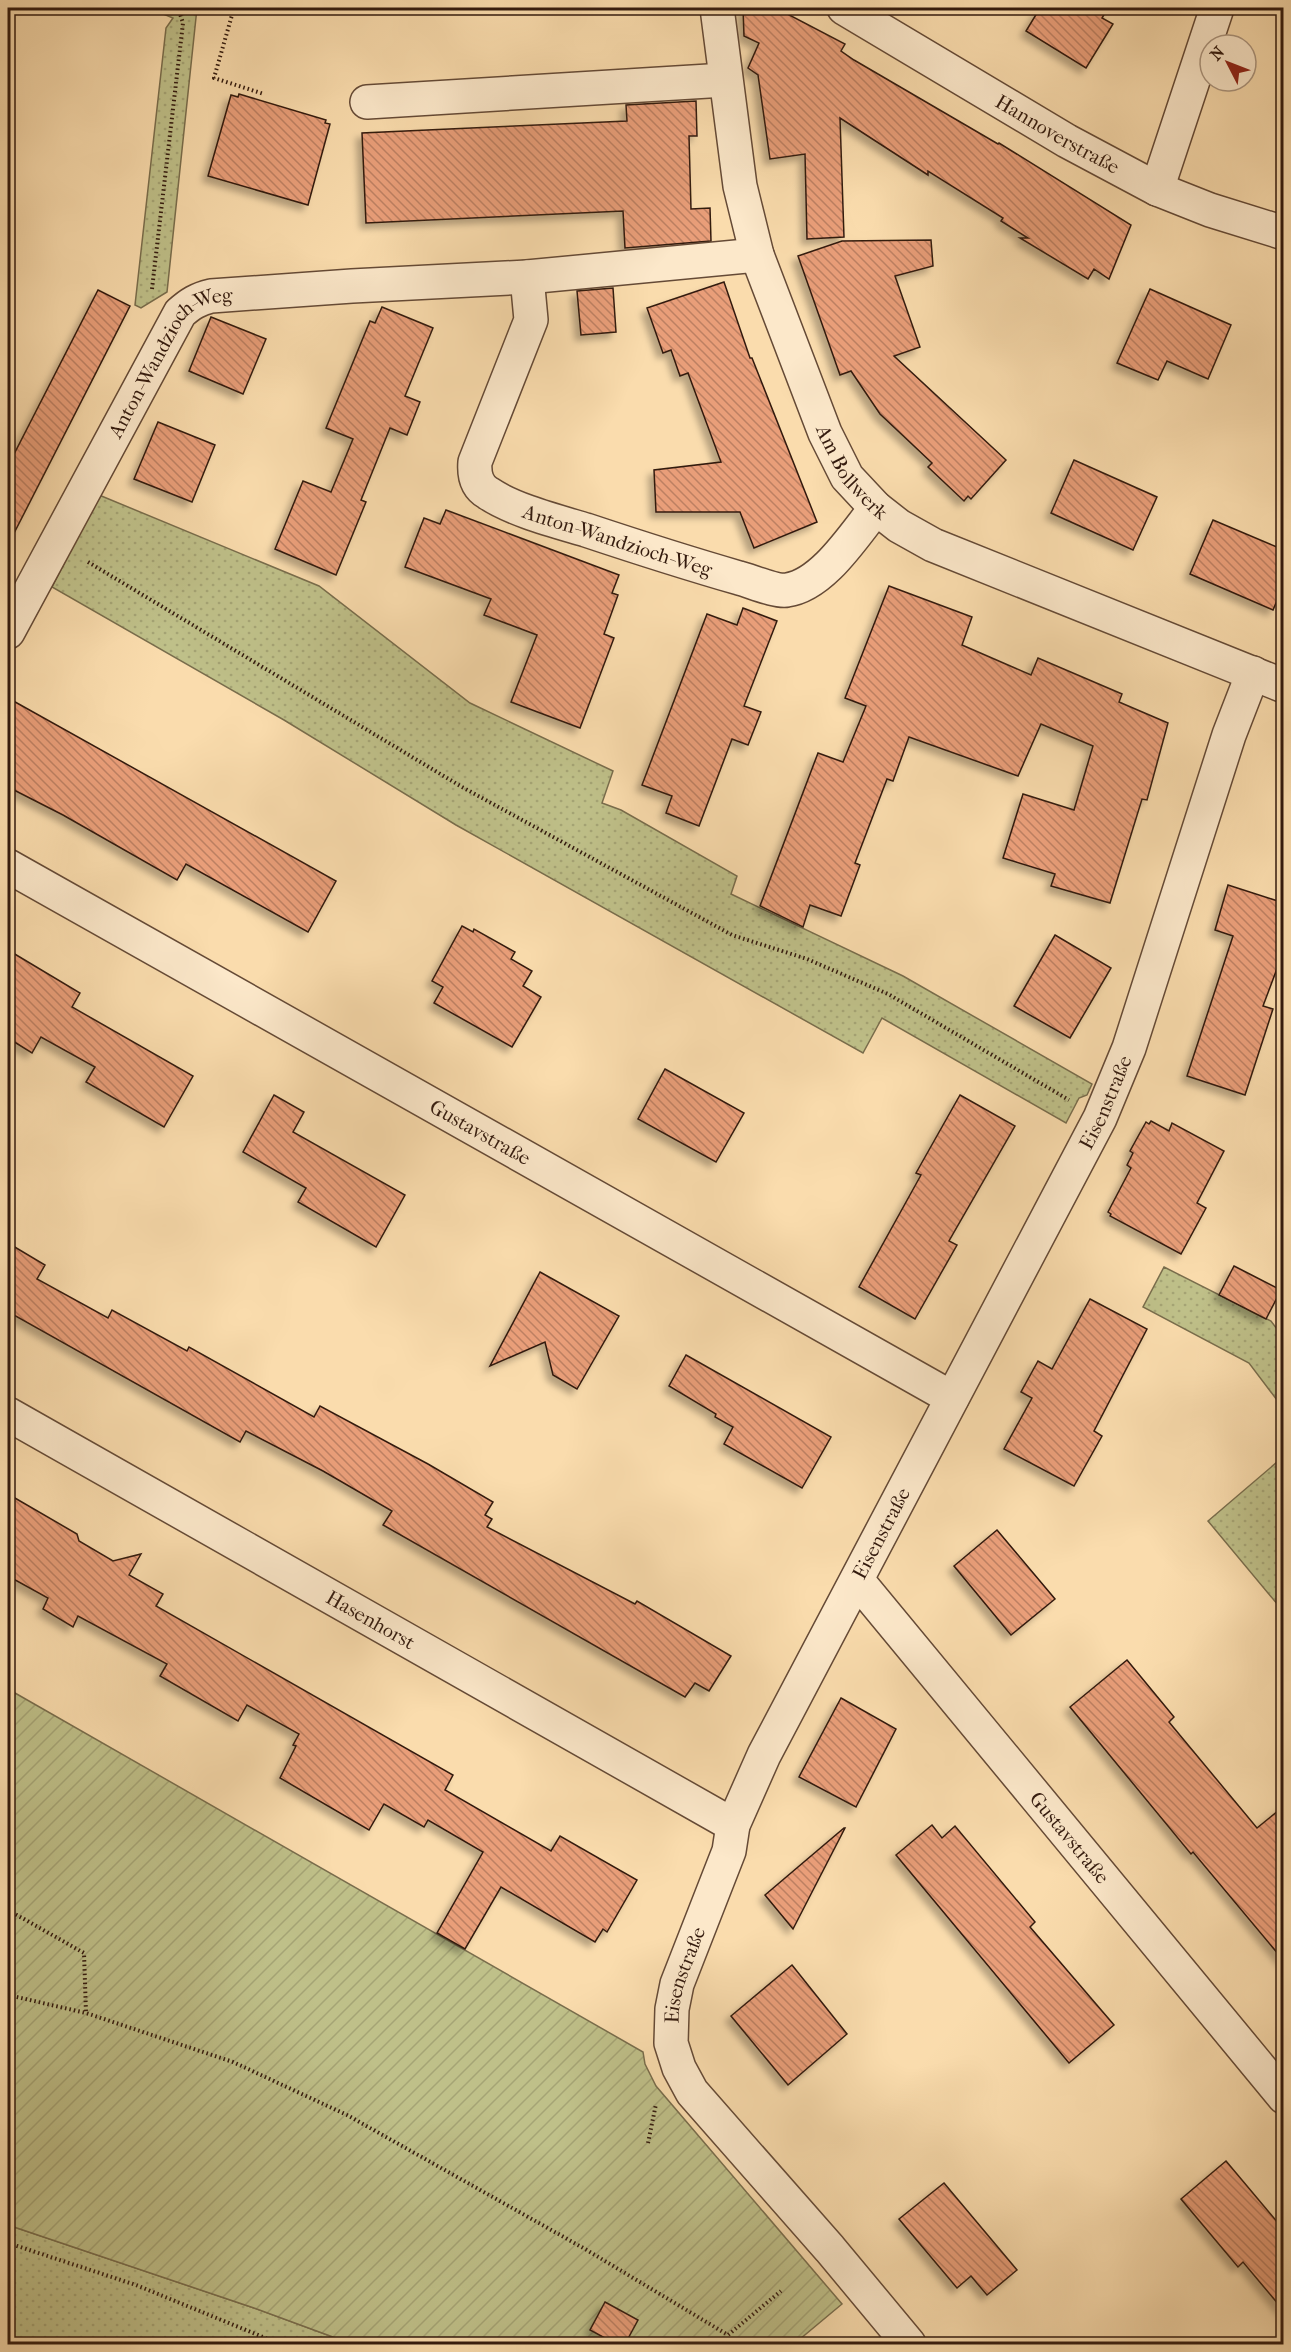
<svg xmlns="http://www.w3.org/2000/svg" width="1291" height="2352" font-family="'IM FELL French Canon',serif">
<style>
.grass{fill:url(#grass-dots);stroke:#796d4c;stroke-width:1.5}
.garden{fill:url(#garden-furrows);stroke:#796d4c;stroke-width:1.5}
.building{fill:url(#building-back-hatch);stroke:#331a0e;stroke-width:1.5;filter:url(#shadow)}
.lines{fill:none;stroke-linecap:round;stroke-linejoin:round}
.minor-casing{stroke:#654a36;stroke-width:36}
.path{stroke:#331a0e;stroke-width:4;stroke-dasharray:1.5 3;stroke-linecap:butt}
.minor{stroke:#fce8ca;stroke-width:33}
.labels{text-anchor:middle;dominant-baseline:central;stroke-width:5;stroke-linejoin:round;paint-order:stroke}
.street-label{font-size:20px;fill:#331a0e;stroke:#fce8ca}
</style>
<defs>
<pattern id="grass-dots" width="8" height="8" patternUnits="userSpaceOnUse" patternTransform="scale(1.5)"><rect width="8" height="8" fill="#bfc089"/><path d="M2 2h.1M6 6h.1" fill="none" stroke="#a5a475" stroke-width="1.8" stroke-linecap="round"/></pattern>
<pattern id="garden-furrows" width="10" height="10" patternUnits="userSpaceOnUse" patternTransform="scale(1.5)"><rect width="10" height="10" fill="#bfc089"/><path d="M-1 1l2-2M0 10L10 0M9 11l2-2" fill="none" stroke="#a5a475"/></pattern>
<pattern id="building-back-hatch" width="6" height="6" patternUnits="userSpaceOnUse" patternTransform="scale(1.5)"><rect width="6" height="6" fill="#e99e79"/><path d="M-1 5l2 2M0 0l6 6M5-1l2 2" fill="none" stroke="#bd8062"/></pattern>
<filter id="shadow"><feDropShadow dx="-5.5" dy="5.5" stdDeviation="3" flood-color="#0004"/></filter>
</defs>
<rect width="100%" height="100%" fill="#fadcad"/>
<filter id="stains"><feTurbulence type="fractalNoise" baseFrequency=".00333" numOctaves="4"/><feColorMatrix values="0 0 0 0 .2 0 0 0 0 .09 0 0 0 0 .02 0 0 0 .5 -.17"/></filter>
<radialGradient id="worn" r=".72"><stop offset=".6" stop-color="#630" stop-opacity="0"/><stop offset="1" stop-color="#630" stop-opacity=".3"/></radialGradient>
<!-- grass -->
<g class="grass">
<path d="M 149,8 L 197,8 L 167,292 L 141,308 L 135,305 L 166,28 L 173,18 Z"/>
<path d="M 99,495 L 319,586 L 470,703 L 613,771 L 602,803 L 621,810 L 737,876 L 731,894 L 903,976 L 1092,1084 L 1087,1095 L 1079,1098 L 1066,1123 L 882,1018 L 863,1053 L 456,825 L 284,720 L 52,587 Z"/>
<path d="M 1164,1267 L 1271,1321 L 1283,1337 L 1283,1408 L 1249,1363 L 1143,1307 Z"/>
<path d="M 1283,1457 L 1283,1611 L 1208,1521 Z"/>
<path d="M 8,2225 L 254,2308 L 352,2344 L 8,2344 Z"/>
</g>
<!-- garden -->
<path class="garden" d="M 8,1689 L 643,2052 L 645,2064 L 656,2086 L 842,2304 L 794,2344 L 352,2344 L 254,2308 L 8,2225 Z"/>
<!-- building -->
<g class="building">
<path d="M 743,8 L 776,8 L 845,44 L 841,51 L 854,60 L 998,144 L 999,143 L 1131,225 L 1109,279 L 1094,269 L 1088,279 L 1020,238 L 1028,238 L 1001,221 L 1003,218 L 928,171 L 928,175 L 840,118 L 844,237 L 807,239 L 805,154 L 770,159 L 758,75 L 748,68 L 759,43 L 744,36 Z"/>
<path d="M 1040,8 L 1108,8 L 1102,18 L 1113,24 L 1086,68 L 1026,31 Z"/>
<path d="M 239,94 L 326,120 L 325,123 L 330,124 L 308,205 L 208,176 L 231,95 L 238,97 Z"/>
<path d="M 696,101 L 697,136 L 689,136 L 691,209 L 710,208 L 711,241 L 625,248 L 623,211 L 366,223 L 362,133 L 627,121 L 626,105 Z"/>
<path d="M 931,240 L 933,266 L 895,276 L 920,347 L 894,356 L 1006,460 L 971,499 L 968,496 L 964,501 L 928,467 L 932,463 L 880,414 L 851,371 L 840,375 L 798,256 L 842,241 Z"/>
<path d="M 724,282 L 750,358 L 752,358 L 817,522 L 754,548 L 740,512 L 656,512 L 654,470 L 721,462 L 688,373 L 680,376 L 671,350 L 663,353 L 647,308 Z"/>
<path d="M 613,288 L 616,332 L 581,335 L 577,291 Z"/>
<path d="M 1150,289 L 1231,325 L 1208,379 L 1167,361 L 1158,380 L 1117,363 Z"/>
<path d="M 98,290 L 130,306 L 8,545 L 8,466 Z"/>
<path d="M 382,307 L 433,328 L 405,396 L 420,402 L 407,435 L 390,428 L 361,500 L 366,502 L 336,575 L 275,549 L 303,481 L 331,492 L 353,439 L 326,428 L 370,321 L 375,323 Z"/>
<path d="M 211,317 L 266,339 L 243,394 L 189,371 Z"/>
<path d="M 158,422 L 215,445 L 192,502 L 134,479 Z"/>
<path d="M 1074,460 L 1157,497 L 1133,550 L 1051,513 Z"/>
<path d="M 446,510 L 619,575 L 612,593 L 618,595 L 604,634 L 614,638 L 580,728 L 511,702 L 537,635 L 484,615 L 491,599 L 405,567 L 424,518 L 440,524 Z"/>
<path d="M 1213,520 L 1284,550 L 1284,584 L 1273,610 L 1190,574 Z"/>
<path d="M 889,586 L 972,617 L 962,645 L 1031,675 L 1038,658 L 1122,694 L 1119,702 L 1168,723 L 1147,800 L 1142,799 L 1110,903 L 1051,886 L 1055,874 L 1003,858 L 1023,794 L 1074,810 L 1093,746 L 1041,724 L 1018,776 L 909,737 L 893,781 L 887,779 L 855,863 L 860,865 L 841,916 L 810,905 L 803,927 L 760,906 L 818,753 L 843,762 L 866,706 L 845,698 Z"/>
<path d="M 743,608 L 777,621 L 744,706 L 761,712 L 748,745 L 732,739 L 699,826 L 666,813 L 672,796 L 642,785 L 707,614 L 737,625 Z"/>
<path d="M 8,698 L 336,881 L 308,932 L 186,864 L 177,880 L 63,815 L 8,787 Z"/>
<path d="M 1228,885 L 1284,903 L 1284,950 L 1263,1006 L 1273,1009 L 1245,1095 L 1187,1076 L 1233,936 L 1215,930 Z"/>
<path d="M 462,926 L 473,932 L 474,929 L 515,952 L 511,959 L 532,971 L 523,986 L 541,997 L 512,1047 L 434,1003 L 443,987 L 432,981 Z"/>
<path d="M 1055,935 L 1111,968 L 1070,1038 L 1014,1006 Z"/>
<path d="M 8,950 L 80,993 L 72,1007 L 193,1076 L 164,1127 L 86,1082 L 95,1067 L 41,1037 L 32,1053 L 8,1038 Z"/>
<path d="M 665,1069 L 744,1113 L 716,1162 L 638,1119 Z"/>
<path d="M 274,1095 L 304,1112 L 293,1132 L 405,1195 L 376,1247 L 298,1202 L 306,1188 L 243,1152 Z"/>
<path d="M 960,1095 L 1015,1126 L 949,1241 L 957,1245 L 915,1319 L 859,1287 L 921,1175 L 916,1173 Z"/>
<path d="M 1151,1121 L 1169,1131 L 1172,1123 L 1224,1151 L 1197,1203 L 1206,1208 L 1181,1254 L 1110,1216 L 1111,1214 L 1108,1212 L 1131,1168 L 1127,1165 L 1133,1153 L 1130,1151 L 1146,1122 L 1149,1124 Z"/>
<path d="M 8,1243 L 45,1265 L 37,1279 L 108,1318 L 112,1310 L 187,1351 L 189,1347 L 314,1417 L 320,1406 L 428,1464 L 493,1502 L 485,1515 L 492,1519 L 487,1527 L 635,1604 L 637,1601 L 731,1656 L 709,1691 L 695,1683 L 685,1697 L 383,1525 L 392,1511 L 323,1471 L 246,1431 L 240,1442 L 14,1315 L 8,1327 Z"/>
<path d="M 1234,1266 L 1281,1290 L 1266,1319 L 1219,1295 Z"/>
<path d="M 540,1272 L 619,1316 L 577,1389 L 553,1375 L 545,1342 L 490,1366 Z"/>
<path d="M 1090,1299 L 1147,1329 L 1094,1431 L 1102,1436 L 1074,1486 L 1004,1449 L 1032,1398 L 1021,1392 L 1038,1361 L 1052,1369 Z"/>
<path d="M 686,1355 L 831,1437 L 802,1488 L 724,1444 L 733,1427 L 715,1417 L 716,1414 L 669,1386 Z"/>
<path d="M 8,1494 L 77,1534 L 79,1541 L 113,1561 L 141,1554 L 129,1575 L 163,1594 L 156,1606 L 453,1775 L 445,1790 L 551,1851 L 560,1836 L 637,1880 L 607,1932 L 603,1929 L 595,1942 L 501,1887 L 465,1949 L 437,1933 L 483,1852 L 428,1820 L 424,1827 L 384,1804 L 369,1830 L 280,1778 L 296,1746 L 293,1745 L 299,1734 L 247,1705 L 238,1721 L 160,1676 L 167,1664 L 78,1616 L 73,1627 L 43,1609 L 48,1598 L 8,1576 Z"/>
<path d="M 997,1530 L 1055,1599 L 1011,1635 L 954,1566 Z"/>
<path d="M 1127,1660 L 1174,1717 L 1169,1722 L 1257,1828 L 1284,1806 L 1284,1961 L 1193,1852 L 1191,1854 L 1070,1707 Z"/>
<path d="M 841,1698 L 896,1729 L 856,1807 L 799,1777 Z"/>
<path d="M 932,1825 L 942,1838 L 955,1826 L 1035,1922 L 1030,1927 L 1114,2025 L 1069,2063 L 896,1855 Z"/>
<path d="M 844,1828 L 845,1828 L 793,1929 L 765,1895 Z"/>
<path d="M 792,1965 L 847,2034 L 788,2085 L 731,2016 Z"/>
<path d="M 1226,2161 L 1284,2230 L 1284,2311 L 1243,2262 L 1238,2267 L 1181,2199 Z"/>
<path d="M 944,2183 L 1017,2270 L 987,2295 L 971,2276 L 957,2288 L 899,2219 Z"/>
<path d="M 605,2302 L 638,2320 L 625,2344 L 616,2344 L 590,2330 Z"/>
</g>
<g class="lines">
<!-- minor casing -->
<g class="minor-casing">
<g id="minor">
<path id="s1" d="M 717,8 L 740,186 L 757,255 L 825,433 L 847,477 L 876,508 L 899,526 L 933,545 L 1284,686"/>
<path id="s2" d="M 844,8 L 1067,141 L 1157,189 L 1210,210 L 1284,233"/>
<path d="M 367,102 L 725,80"/>
<path d="M 1157,189 L 1217,8"/>
<path id="s3" d="M 527,277 L 531,320 L 475,462 C 474,474 476,486 488,493 C 513,510 556,521 586,530 C 637,547 687,563 739,578 C 751,581 776,592 787,590 C 823,585 854,535 876,508"/>
<path id="s4" d="M 8,632 L 180,313 C 190,304 198,299 211,296 L 352,286 L 527,277 L 757,255"/>
<path id="s5" d="M 8,866 L 952,1398"/>
<path id="s6" d="M 8,1414 L 733,1825"/>
<path id="s7" d="M 857,1580 L 1284,2097"/>
<path id="s8" d="M 909,2344 L 830,2249 L 692,2092 L 679,2068 L 671,2043 L 672,2009 L 677,1984 L 729,1851 L 733,1825 L 764,1755 L 1100,1118 L 1129,1048 L 1229,735 L 1253,673"/>
</g>
</g>
<!-- path -->
<g class="path">
<path d="M 234,8 L 214,78 L 264,94"/>
<path d="M 152,289 L 183,23 L 178,8"/>
<path d="M 88,562 L 462,787 L 732,935 L 807,959 L 888,994 L 1069,1100"/>
<path d="M 8,1910 L 84,1953 L 86,2013"/>
<path d="M 8,1995 L 86,2013 L 233,2062 L 347,2115 L 585,2249 L 728,2335 L 781,2291"/>
<path d="M 648,2143 L 656,2104"/>
<path d="M 8,2243 L 136,2285 L 280,2344"/>
</g>
<!-- minor -->
<use href="#minor" class="minor"/>
</g>
<g class="labels">
<!-- street labels -->
<g class="street-label">
<text stroke="none"><textPath href="#s2" startOffset="248">Hannoverstraße</textPath></text>
<text stroke="none"><textPath href="#s4" startOffset="321">Anton-Wandzioch-Weg</textPath></text>
<text stroke="none"><textPath href="#s1" startOffset="489">Am Bollwerk</textPath></text>
<text stroke="none"><textPath href="#s3" startOffset="370">Anton-Wandzioch-Weg</textPath></text>
<text stroke="none"><textPath href="#s8" startOffset="1428">Eisenstraße</textPath></text>
<text stroke="none"><textPath href="#s5" startOffset="542">Gustavstraße</textPath></text>
<text stroke="none"><textPath href="#s8" startOffset="942">Eisenstraße</textPath></text>
<text stroke="none"><textPath href="#s6" startOffset="417">Hasenhorst</textPath></text>
<text stroke="none"><textPath href="#s7" startOffset="334">Gustavstraße</textPath></text>
<text stroke="none"><textPath href="#s8" startOffset="456">Eisenstraße</textPath></text>
</g>
</g>
<!-- margin -->
<rect width="1291" height="2352" fill="none" stroke="#fadcad" stroke-width="30"/>
<rect x="9" y="9" width="1273" height="2334" fill="none" stroke="#331a0e" stroke-width="3"/>
<rect x="15" y="15" width="1261" height="2322" fill="none" stroke="#331a0e" stroke-width="1.5"/>
<!-- north arrow -->
<g transform="translate(1228 63) rotate(312)"><circle r="28" fill="#fce8ca" stroke="#ac967f" stroke-width="1.5"/>
<path d="M0-4.5L10 22L0 15L-10 22Z" fill="#8f2418"/>
<text y="-9" font-size="16" font-weight="bold" text-anchor="middle" fill="#331a0e">N</text>
</g>
<rect width="100%" height="100%" filter="url(#stains)"/>
<rect width="100%" height="100%" fill="url(#worn)"/>
</svg>
